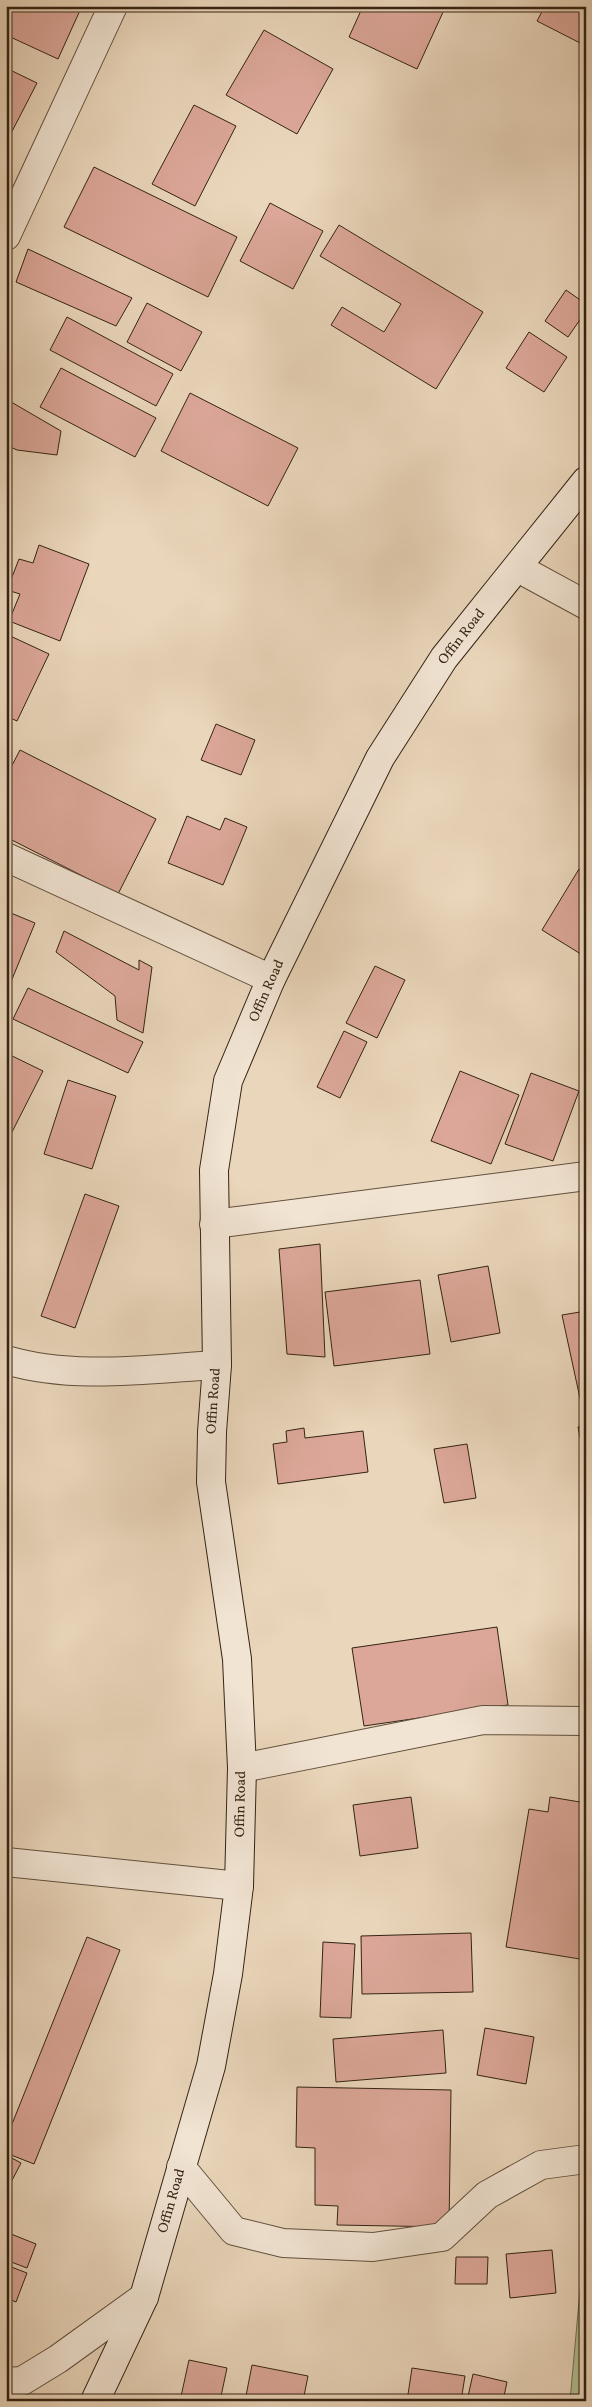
<svg xmlns="http://www.w3.org/2000/svg" width="592" height="2407" font-family="Vollkorn,serif">
<style>
.green{fill:#b2bf93;stroke:#737153}
.building{fill:#dca799;stroke:#342313}
.lines{fill:none;stroke-linecap:round;stroke-linejoin:round}
.street-casing{stroke:#62503d;stroke-width:30}
.secondary-casing{stroke:#342313;stroke-width:30}
.street{stroke:#f1e4d3;stroke-width:28}
.secondary{stroke:#f1e4d3;stroke-width:28}
.labels{text-anchor:middle;dominant-baseline:central;stroke-width:4;stroke-linejoin:round;paint-order:stroke}
.street-label{font-size:14px;fill:#342313;stroke:#f1e4d3}
</style>
<rect width="100%" height="100%" fill="#ead6bb"/>
<filter id="stains"><feTurbulence type="fractalNoise" baseFrequency=".004" numOctaves="4"/><feColorMatrix values="0 0 0 0 .2 0 0 0 0 .09 0 0 0 0 .02 0 0 0 .5 -.17"/></filter>
<radialGradient id="worn" r=".72"><stop offset=".6" stop-color="#630" stop-opacity="0"/><stop offset="1" stop-color="#630" stop-opacity=".3"/></radialGradient>
<!-- green -->
<path class="green" d="M 586,2256 L 586,2401 L 570,2401 L 583,2257 Z"/>
<!-- building -->
<g class="building">
<path d="M 6,6 L 82,6 L 58,59 L 6,35 Z"/>
<path d="M 363,6 L 436,6 L 444,10 L 417,69 L 349,37 Z"/>
<path d="M 545,6 L 586,6 L 586,46 L 537,21 Z"/>
<path d="M 264,30 L 333,69 L 297,134 L 226,95 Z"/>
<path d="M 6,68 L 37,83 L 6,143 Z"/>
<path d="M 194,105 L 236,126 L 195,206 L 152,184 Z"/>
<path d="M 94,167 L 237,237 L 208,297 L 64,227 Z"/>
<path d="M 270,203 L 323,231 L 293,289 L 240,261 Z"/>
<path d="M 339,225 L 483,312 L 436,389 L 331,325 L 342,307 L 384,332 L 401,304 L 320,256 Z"/>
<path d="M 28,249 L 132,298 L 116,326 L 16,282 Z"/>
<path d="M 566,290 L 586,304 L 586,311 L 568,337 L 545,321 Z"/>
<path d="M 147,303 L 202,332 L 181,371 L 127,342 Z"/>
<path d="M 67,317 L 173,374 L 156,406 L 50,350 Z"/>
<path d="M 529,332 L 567,357 L 544,392 L 506,368 Z"/>
<path d="M 61,368 L 156,418 L 135,457 L 40,407 Z"/>
<path d="M 190,393 L 298,448 L 268,506 L 161,451 Z"/>
<path d="M 6,399 L 61,431 L 57,455 L 17,450 L 6,445 Z"/>
<path d="M 39,545 L 89,564 L 60,641 L 9,621 L 20,594 L 7,590 L 19,559 L 33,563 Z"/>
<path d="M 6,634 L 49,654 L 17,721 L 6,716 Z"/>
<path d="M 216,724 L 255,740 L 241,775 L 201,760 Z"/>
<path d="M 20,750 L 156,819 L 118,894 L 6,837 L 6,777 Z"/>
<path d="M 187,816 L 220,830 L 225,818 L 247,827 L 223,885 L 168,863 Z"/>
<path d="M 579,869 L 586,874 L 584,956 L 542,930 Z"/>
<path d="M 6,911 L 35,923 L 6,994 Z"/>
<path d="M 64,931 L 139,970 L 139,960 L 152,967 L 143,1033 L 117,1020 L 115,996 L 56,952 Z"/>
<path d="M 375,966 L 405,980 L 377,1038 L 346,1023 Z"/>
<path d="M 28,988 L 143,1042 L 128,1073 L 13,1019 Z"/>
<path d="M 344,1031 L 367,1042 L 340,1098 L 317,1087 Z"/>
<path d="M 6,1053 L 43,1071 L 11,1134 L 6,1132 Z"/>
<path d="M 460,1071 L 519,1095 L 491,1164 L 431,1141 Z"/>
<path d="M 531,1073 L 579,1091 L 553,1161 L 505,1144 Z"/>
<path d="M 68,1080 L 116,1096 L 92,1169 L 44,1154 Z"/>
<path d="M 85,1194 L 119,1206 L 75,1328 L 41,1316 Z"/>
<path d="M 320,1244 L 325,1357 L 287,1354 L 279,1249 Z"/>
<path d="M 488,1266 L 500,1333 L 451,1342 L 438,1275 Z"/>
<path d="M 420,1280 L 430,1354 L 334,1366 L 325,1292 Z"/>
<path d="M 586,1311 L 586,1402 L 581,1403 L 562,1315 Z"/>
<path d="M 586,1425 L 586,1467 L 578,1427 Z"/>
<path d="M 304,1428 L 305,1438 L 363,1431 L 368,1472 L 278,1484 L 273,1444 L 287,1442 L 286,1431 Z"/>
<path d="M 467,1444 L 476,1498 L 444,1503 L 434,1449 Z"/>
<path d="M 497,1627 L 508,1705 L 364,1726 L 352,1648 Z"/>
<path d="M 411,1797 L 418,1848 L 360,1856 L 353,1805 Z"/>
<path d="M 550,1797 L 586,1803 L 586,1960 L 506,1947 L 529,1809 L 548,1812 Z"/>
<path d="M 471,1933 L 473,1992 L 362,1994 L 361,1936 Z"/>
<path d="M 87,1937 L 120,1950 L 34,2164 L 6,2153 L 6,2139 Z"/>
<path d="M 323,1942 L 355,1944 L 351,2018 L 320,2017 Z"/>
<path d="M 485,2028 L 534,2037 L 526,2084 L 477,2075 Z"/>
<path d="M 443,2030 L 446,2073 L 336,2082 L 333,2039 Z"/>
<path d="M 297,2087 L 451,2090 L 449,2227 L 337,2225 L 338,2206 L 315,2205 L 315,2148 L 296,2147 Z"/>
<path d="M 6,2155 L 21,2163 L 6,2192 Z"/>
<path d="M 6,2232 L 36,2244 L 27,2268 L 6,2260 Z"/>
<path d="M 552,2250 L 556,2293 L 510,2298 L 506,2254 Z"/>
<path d="M 456,2257 L 488,2257 L 487,2284 L 455,2284 Z"/>
<path d="M 6,2265 L 27,2273 L 16,2302 L 6,2298 Z"/>
<path d="M 189,2360 L 227,2368 L 220,2401 L 180,2401 Z"/>
<path d="M 252,2365 L 308,2376 L 303,2401 L 245,2401 Z"/>
<path d="M 412,2368 L 465,2376 L 461,2401 L 407,2401 Z"/>
<path d="M 473,2374 L 507,2382 L 503,2401 L 467,2401 Z"/>
</g>
<g class="lines">
<!-- street casing -->
<g class="street-casing">
<g id="street">
<path d="M 6,236 L 113,6"/>
<path d="M 518,568 L 586,605"/>
<path d="M 6,857 L 271,979"/>
<path d="M 214,1224 L 586,1176"/>
<path d="M 6,1360 C 74,1380 147,1369 217,1365"/>
<path d="M 242,1768 L 483,1720 L 586,1721"/>
<path d="M 6,1862 L 239,1886"/>
<path d="M 181,2167 L 234,2231 L 283,2243 L 373,2247 L 442,2237 L 487,2195 L 541,2165 L 586,2159"/>
<path d="M 6,2382 L 22,2381 L 58,2359 L 144,2297"/>
</g>
</g>
<!-- secondary casing -->
<g class="secondary-casing">
<path id="secondary" d="M 95,2401 L 144,2297 L 211,2066 L 228,1974 L 239,1886 L 242,1768 L 237,1659 L 211,1482 L 212,1432 L 217,1365 L 214,1170 L 228,1081 L 271,979 L 380,758 L 444,658 L 586,481"/>
</g>
<!-- street -->
<use href="#street" class="street"/>
<!-- secondary -->
<use href="#secondary" class="secondary"/>
</g>
<g class="labels">
<!-- street labels -->
<g class="street-label">
<text transform="translate(462 637) rotate(-52)">Offin Road</text>
<text transform="translate(267 991) rotate(-66)">Offin Road</text>
<text transform="translate(214 1401) rotate(-86)">Offin Road</text>
<text transform="translate(241 1804) rotate(-89)">Offin Road</text>
<text transform="translate(172 2201) rotate(-74)">Offin Road</text>
</g>
</g>
<!-- margin -->
<rect width="592" height="2407" fill="none" stroke="#ead6bb" stroke-width="25"/>
<rect x="8" y="8" width="577" height="2392" fill="none" stroke="#342313" stroke-width="2.5"/>
<rect x="12" y="12" width="567" height="2382" fill="none" stroke="#342313"/>
<rect width="100%" height="100%" filter="url(#stains)"/>
<rect width="100%" height="100%" fill="url(#worn)"/>
</svg>
